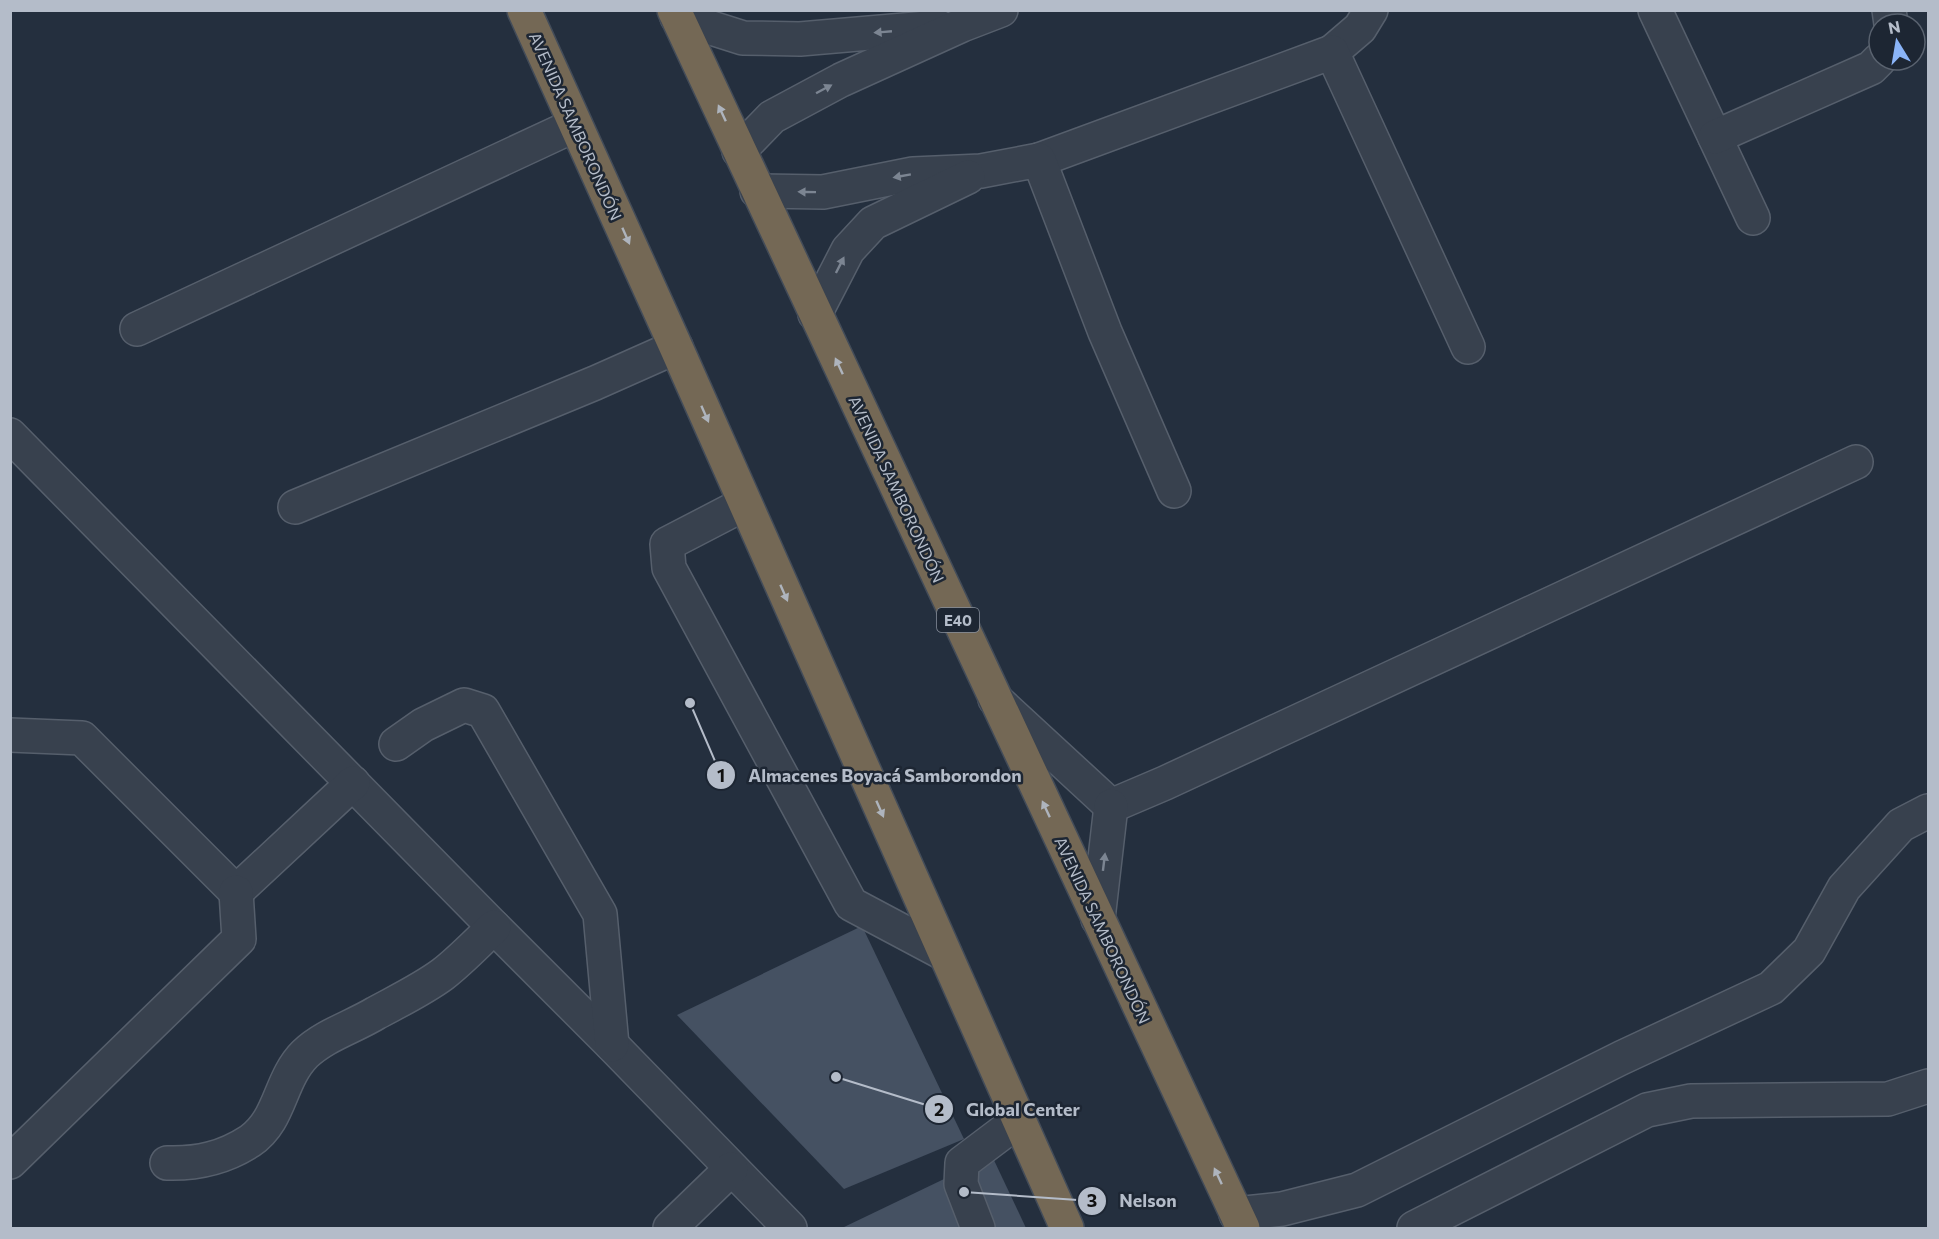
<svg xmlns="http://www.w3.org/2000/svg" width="1939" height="1239" font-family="Commissioner,sans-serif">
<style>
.building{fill:#455162}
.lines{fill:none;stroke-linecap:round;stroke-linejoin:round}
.minor-casing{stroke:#565f6c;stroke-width:36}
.highway-casing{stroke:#434c59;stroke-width:36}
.minor{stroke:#38414e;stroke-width:33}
.highway{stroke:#746855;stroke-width:33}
.oneway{fill:#7c8592}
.oneway2{fill:#aeb4bd}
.labels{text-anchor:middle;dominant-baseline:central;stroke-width:5;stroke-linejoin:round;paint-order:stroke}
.shield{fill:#1d2633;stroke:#878f9c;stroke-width:1.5}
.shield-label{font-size:15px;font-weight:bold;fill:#b4bcc9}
.street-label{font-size:16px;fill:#b4bcc9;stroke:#1d2633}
.leader{fill:none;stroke:#b4bcc9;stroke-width:2}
.callout-dot{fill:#b4bcc9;stroke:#1d2633;stroke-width:2}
.mark-label{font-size:18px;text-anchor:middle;font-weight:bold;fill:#111}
.callout-label{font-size:18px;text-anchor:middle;font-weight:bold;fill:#b4bcc9;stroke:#1d2633;stroke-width:5;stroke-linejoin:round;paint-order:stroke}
</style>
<rect width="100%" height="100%" fill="#242f3e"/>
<!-- building -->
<g class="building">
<path d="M 862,926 L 964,1139 L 844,1189 L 677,1015 Z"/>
<path d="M 992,1156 L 1026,1228 L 842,1228 Z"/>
</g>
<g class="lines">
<!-- minor casing -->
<g class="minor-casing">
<g id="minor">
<path d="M 1655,10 L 1753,218"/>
<path d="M 1889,10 L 1891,24"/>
<path d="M 677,17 L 743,38 L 800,39 L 939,27"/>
<path d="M 1332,52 L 1360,28 L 1371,10"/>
<path d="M 1715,137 L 1871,68 L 1879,60"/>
<path d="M 739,151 L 772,117 L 841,80 L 962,25 L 1001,10"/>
<path d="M 1039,160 L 1332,52 L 1468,347"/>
<path d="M 757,191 L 823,192 L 913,174 L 981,171 L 1039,160 L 1105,332 L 1174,491"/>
<path d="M 815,314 L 848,250 L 873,223 L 968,177"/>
<path d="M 137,329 L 575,125"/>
<path d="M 10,435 L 494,927 L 612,1045 L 790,1228"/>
<path d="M 744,504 L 667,544 L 669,568 L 851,904 L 945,954"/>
<path d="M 295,507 L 595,383 L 676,347"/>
<path d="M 995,699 L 1111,806"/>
<path d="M 10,735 L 82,738 L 236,892 L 353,783"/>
<path d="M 396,744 L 423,725 L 464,705 L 483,711 L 600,914 L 612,1045"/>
<path d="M 1111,806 L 1165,783 L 1856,462"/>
<path d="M 1098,919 L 1111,806"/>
<path d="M 10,1162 L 239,939 L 236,892"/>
<path d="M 167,1163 C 198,1164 224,1158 250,1141 C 281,1120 279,1080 305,1054 C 325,1035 353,1027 376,1013 C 398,1001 423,989 443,974 C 461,960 477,943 494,927"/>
<path d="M 1236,1214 L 1282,1209 L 1357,1190 L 1621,1058 L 1771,988 L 1809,951 L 1844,888 L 1901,825 L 1928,811"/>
<path d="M 670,1228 L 731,1169"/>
<path d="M 978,1228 L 961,1184 L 962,1163 L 1019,1120"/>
<path d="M 1414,1228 L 1647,1110 L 1691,1101 L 1888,1099 L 1928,1086"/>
</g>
</g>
<!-- highway casing -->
<g class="highway-casing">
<g id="highway">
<path d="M 524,10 L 676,347 L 1067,1228"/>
<path d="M 674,10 L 1243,1228"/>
</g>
</g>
<!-- minor -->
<use href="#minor" class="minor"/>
<!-- highway -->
<use href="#highway" class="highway"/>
</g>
<!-- one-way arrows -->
<defs><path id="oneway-solid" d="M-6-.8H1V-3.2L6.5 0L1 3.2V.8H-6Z" transform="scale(1.5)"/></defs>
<g class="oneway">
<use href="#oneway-solid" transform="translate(883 32) rotate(175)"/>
<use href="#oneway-solid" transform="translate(824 89) rotate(-28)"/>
<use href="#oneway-solid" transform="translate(902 176) rotate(170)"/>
<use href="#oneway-solid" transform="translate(807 192) rotate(-179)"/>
<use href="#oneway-solid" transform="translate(840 265) rotate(-63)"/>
<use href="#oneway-solid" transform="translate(1104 862) rotate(-83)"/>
</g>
<g class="oneway2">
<use href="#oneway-solid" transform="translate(722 113) rotate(-115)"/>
<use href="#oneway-solid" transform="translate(626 236) rotate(66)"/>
<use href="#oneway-solid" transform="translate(839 366) rotate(-115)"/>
<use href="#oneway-solid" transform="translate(705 414) rotate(66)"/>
<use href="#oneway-solid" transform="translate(784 593) rotate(66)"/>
<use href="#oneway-solid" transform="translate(880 809) rotate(66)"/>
<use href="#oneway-solid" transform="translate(1046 809) rotate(-115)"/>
<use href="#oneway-solid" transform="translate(1218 1176) rotate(-115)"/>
</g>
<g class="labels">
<!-- shield labels -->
<rect class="shield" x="937" y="608" width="42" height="24" rx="4.5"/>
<g class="shield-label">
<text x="958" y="620">E40</text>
</g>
<!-- street labels -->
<g class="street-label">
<text transform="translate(576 126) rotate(66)">AVENIDA SAMBORONDÓN</text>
<text transform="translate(897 489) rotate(65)">AVENIDA SAMBORONDÓN</text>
<text transform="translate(1103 930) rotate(65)">AVENIDA SAMBORONDÓN</text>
</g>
</g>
<!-- callouts -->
<path class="leader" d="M690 703L721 775M836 1077L939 1109M964 1192L1092 1201"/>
<g class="callout-dot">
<circle cx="690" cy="703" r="6"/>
<circle cx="836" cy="1077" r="6"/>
<circle cx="964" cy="1192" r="6"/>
<circle cx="721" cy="775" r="15"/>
<circle cx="939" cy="1109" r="15"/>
<circle cx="1092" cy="1201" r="15"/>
</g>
<g class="mark-label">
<text x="721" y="782">1</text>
<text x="939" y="1116">2</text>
<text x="1092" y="1207">3</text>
</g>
<g class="callout-label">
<text x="885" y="782">Almacenes Boyacá Samborondon</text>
<text x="1023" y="1116">Global Center</text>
<text x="1148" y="1207">Nelson</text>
</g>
<!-- border -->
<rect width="1939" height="1239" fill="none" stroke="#b4bcc9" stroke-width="24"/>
<!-- north arrow -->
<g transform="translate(1897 42) rotate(349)"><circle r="28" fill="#1d2633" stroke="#59626f" stroke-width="1.5"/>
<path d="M0-4.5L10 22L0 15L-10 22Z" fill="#8ab4f8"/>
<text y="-9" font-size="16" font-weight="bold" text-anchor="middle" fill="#b4bcc9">N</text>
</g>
</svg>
